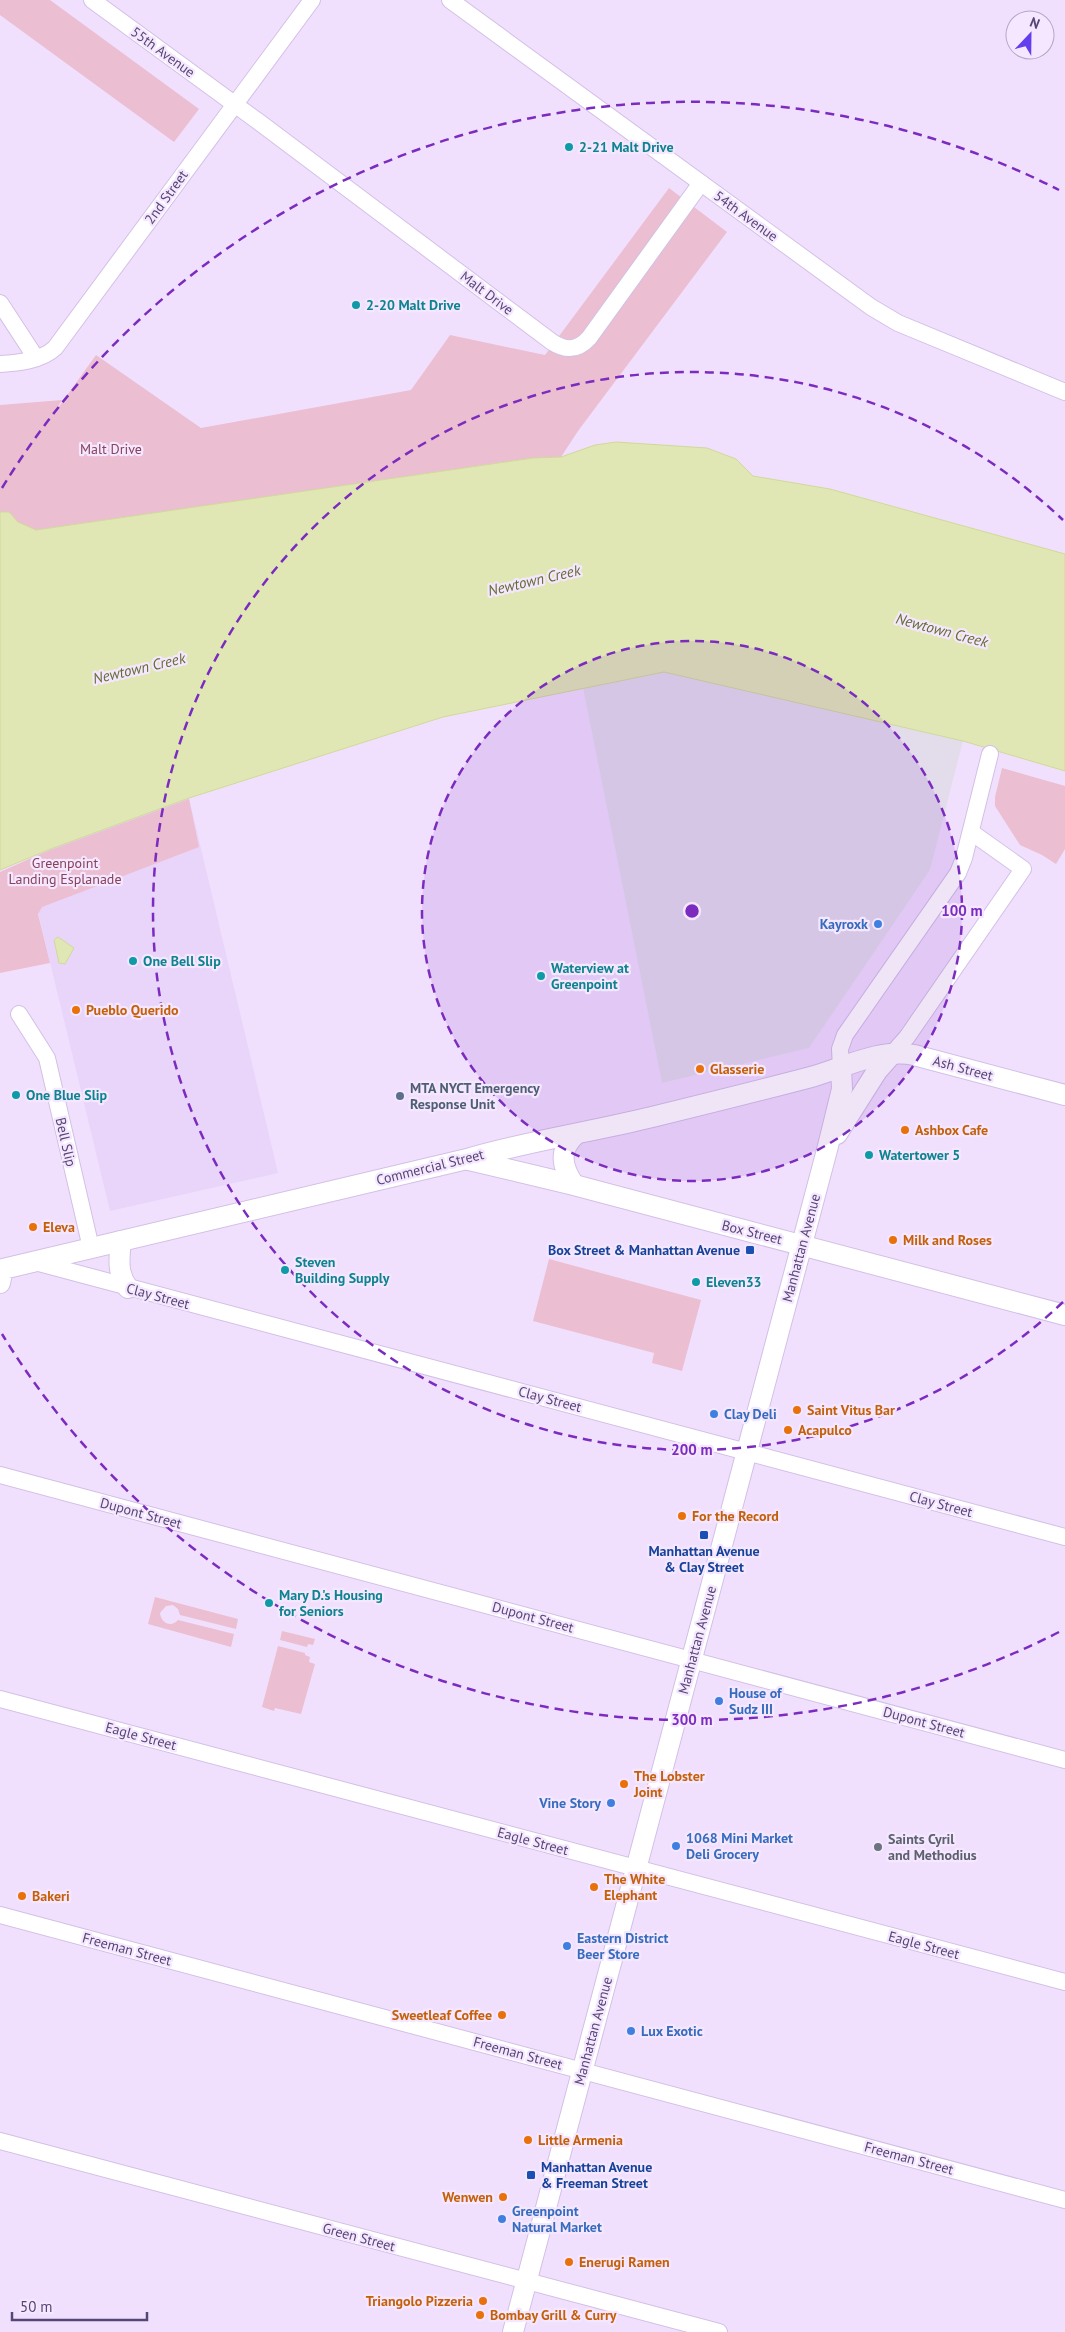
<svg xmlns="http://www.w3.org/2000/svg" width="1065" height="2332" font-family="'PT Sans',sans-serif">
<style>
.residential{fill:#e9d4fa}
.industrial{fill:#e3dceb}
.green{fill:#ebbed1}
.water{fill:#e0e7b4;stroke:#d0d999}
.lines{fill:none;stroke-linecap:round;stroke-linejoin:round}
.minor-casing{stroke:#d2c0e6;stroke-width:18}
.tertiary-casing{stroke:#d2c0e6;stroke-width:22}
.minor{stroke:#fff;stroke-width:16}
.tertiary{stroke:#fff;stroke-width:20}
.ring{fill:none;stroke:#7b2cbf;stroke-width:2.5;stroke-dasharray:9 6}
.culture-dot{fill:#0f9aa8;stroke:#f5e7ff;stroke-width:2}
.shop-dot{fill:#3f7fe0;stroke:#f5e7ff;stroke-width:2}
.food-dot{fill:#e8710a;stroke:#f5e7ff;stroke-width:2}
.service-dot{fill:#5c6f8a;stroke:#f5e7ff;stroke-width:2}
.transit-dot{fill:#1a4fb4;stroke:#f5e7ff;stroke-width:2}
.worship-dot{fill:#6b7280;stroke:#f5e7ff;stroke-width:2}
.labels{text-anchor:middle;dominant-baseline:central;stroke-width:4.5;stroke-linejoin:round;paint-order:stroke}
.street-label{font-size:14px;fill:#564675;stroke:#f5e7ff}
.culture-label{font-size:14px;font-weight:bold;fill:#0d838f;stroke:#f5e7ff;text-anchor:start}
.park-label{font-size:14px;fill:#874358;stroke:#f5e7ff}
.shop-label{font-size:14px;font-weight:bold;fill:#366cbe;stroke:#f5e7ff;text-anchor:start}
.food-label{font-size:14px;font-weight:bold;fill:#c56008;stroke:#f5e7ff;text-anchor:start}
.service-label{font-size:14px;font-weight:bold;fill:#4e5e75;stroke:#f5e7ff;text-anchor:start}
.transit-label{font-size:14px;font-weight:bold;fill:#164399;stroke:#f5e7ff;text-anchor:end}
.worship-label{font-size:14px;font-weight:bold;fill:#5b616d;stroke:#f5e7ff;text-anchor:start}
.water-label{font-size:15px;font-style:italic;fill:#646d34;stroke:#f5e7ff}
.centre{fill:#7b2cbf;stroke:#f5e7ff;stroke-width:2.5}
.ring-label{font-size:15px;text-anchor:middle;font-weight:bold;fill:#7b2cbf;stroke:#f5e7ff;stroke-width:4.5;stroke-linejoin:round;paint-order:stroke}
</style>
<rect width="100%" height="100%" fill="#f1e0fd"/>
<!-- residential -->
<path class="residential" d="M 189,798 L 278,1173 L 110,1211 L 36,904 L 54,869 L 48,850 Z"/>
<!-- industrial -->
<path class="industrial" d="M 664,672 L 963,741 L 930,870 L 809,1048 L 662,1083 L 583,688 Z"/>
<!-- green -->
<g class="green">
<path d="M 0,0 L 50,0 L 199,109 L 174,142 L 0,15 Z"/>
<path d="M 669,188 L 727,232 L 578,431 L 561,457 L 533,458 L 36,530 L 18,522 L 9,512 L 0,512 L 0,405 L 62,400 L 53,415 L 96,355 L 201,428 L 411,390 L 450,335 L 545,355 Z"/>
<path d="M 1002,768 L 1065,786 L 1065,849 L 1056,864 L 1042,855 L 1020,845 L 995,806 L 995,797 Z"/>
<path d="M 189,799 L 199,847 L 42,907 L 38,914 L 50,963 L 0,973 L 0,872 L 45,852 Z"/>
<path d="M 549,1259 L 701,1300 L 682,1371 L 652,1363 L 654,1353 L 533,1321 Z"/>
<path d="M 155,1597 L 238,1619 L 236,1629 L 180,1615 L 178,1609 L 173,1605 L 166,1606 L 160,1613 C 161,1623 171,1628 178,1620 L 234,1634 L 231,1647 L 148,1624 Z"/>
<path d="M 282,1631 L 315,1639 L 313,1645 L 308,1644 L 307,1647 L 280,1640 Z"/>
<path d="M 278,1646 L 305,1653 L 305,1655 L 310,1657 L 309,1662 L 315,1664 L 301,1714 L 275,1708 L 274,1711 L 262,1707 Z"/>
</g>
<!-- water -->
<g class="water">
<path d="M 616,442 L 707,448 L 736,459 L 753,476 L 830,489 L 1065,554 L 1065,771 L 963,741 L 664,672 L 443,717 L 189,798 L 48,850 L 0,870 L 0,512 L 9,512 L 18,522 L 36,530 L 533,458 L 561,457 L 595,445 Z"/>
<path d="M 58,937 L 74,948 L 65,964 L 59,963 L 54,940 Z"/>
</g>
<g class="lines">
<!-- minor casing -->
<g class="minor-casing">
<g id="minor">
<path d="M 92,0 L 259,122 L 552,342 C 566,351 577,351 589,338 L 701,183"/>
<path d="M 450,0 L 871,307 L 898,323 L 1065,392"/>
<path d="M 0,303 L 36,358"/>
<path d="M 0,364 C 17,363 41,361 55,348 L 312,0"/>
<path d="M 19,1014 L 47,1058 L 91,1248"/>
<path d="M 892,1054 L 907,1037 L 1023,869 L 971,832"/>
<path d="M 841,1068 L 840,1049 L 845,1035 L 958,873 L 964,858 L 990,754"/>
<path d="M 35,1262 L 1065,1537"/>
<path d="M 0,1475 L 1065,1760"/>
<path d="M 0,1699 L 1065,1982"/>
<path d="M 0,1915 L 1065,2200"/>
<path d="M 0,2141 L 719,2332"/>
</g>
</g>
<!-- tertiary casing -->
<g class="tertiary-casing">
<g id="tertiary">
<path d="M 837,1134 L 877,1071 L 892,1054"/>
<path d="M 469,1160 L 574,1185 L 1065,1315"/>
<path d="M 574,1185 C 562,1167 558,1151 575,1135"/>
<path d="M 121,1241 C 119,1258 117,1274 128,1288"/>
<path d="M 0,1283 L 3,1269 L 467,1159 C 528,1141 591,1132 652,1117 C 705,1104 758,1091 811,1077 C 843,1068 880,1048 914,1055 L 1065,1095"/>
<path d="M 513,2332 L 827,1150 L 842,1089 L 841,1068"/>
</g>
</g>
<!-- minor -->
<use href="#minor" class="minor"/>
<!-- tertiary -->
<use href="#tertiary" class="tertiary"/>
</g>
<!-- distance rings -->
<circle cx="692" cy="911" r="270" fill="#7b2cbf" fill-opacity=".12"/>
<g class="ring">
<circle cx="692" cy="911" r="270"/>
<path d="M1063 1302A539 539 0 1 1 1063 520"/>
<path d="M1059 1632A809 809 0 0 1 2 1334M2 488A809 809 0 0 1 1059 190"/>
</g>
<!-- markers -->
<g class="culture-dot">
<circle cx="569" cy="147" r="5"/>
<circle cx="356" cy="305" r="5"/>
<circle cx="133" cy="961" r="5"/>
<circle cx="541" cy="976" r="5"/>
<circle cx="16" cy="1095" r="5"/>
<circle cx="869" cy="1155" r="5"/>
<circle cx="285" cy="1270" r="5"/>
<circle cx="696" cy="1282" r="5"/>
<circle cx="269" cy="1603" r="5"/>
</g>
<g class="shop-dot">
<circle cx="878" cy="924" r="5"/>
<circle cx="714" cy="1414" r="5"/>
<circle cx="719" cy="1701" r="5"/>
<circle cx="611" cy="1803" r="5"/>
<circle cx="676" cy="1846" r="5"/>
<circle cx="567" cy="1946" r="5"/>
<circle cx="631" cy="2031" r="5"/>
<circle cx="502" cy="2219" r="5"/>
</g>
<g class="food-dot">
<circle cx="76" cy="1010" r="5"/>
<circle cx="700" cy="1069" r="5"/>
<circle cx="905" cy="1130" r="5"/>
<circle cx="33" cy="1227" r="5"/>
<circle cx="893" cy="1240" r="5"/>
<circle cx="797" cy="1410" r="5"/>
<circle cx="788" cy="1430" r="5"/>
<circle cx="682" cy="1516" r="5"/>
<circle cx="624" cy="1784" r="5"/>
<circle cx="594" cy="1887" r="5"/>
<circle cx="22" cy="1896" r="5"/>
<circle cx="502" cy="2015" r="5"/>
<circle cx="528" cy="2140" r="5"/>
<circle cx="503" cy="2197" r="5"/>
<circle cx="569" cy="2262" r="5"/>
<circle cx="483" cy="2301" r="5"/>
<circle cx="480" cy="2315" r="5"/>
</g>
<circle class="service-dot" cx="400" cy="1096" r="5"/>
<g class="transit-dot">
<rect x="745" y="1245" width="10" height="10" rx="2.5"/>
<rect x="699" y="1530" width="10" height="10" rx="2.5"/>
<rect x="526" y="2170" width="10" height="10" rx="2.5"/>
</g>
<circle class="worship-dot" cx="878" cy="1847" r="5"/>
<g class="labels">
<!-- street labels -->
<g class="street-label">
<text transform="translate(163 52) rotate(36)">55th Avenue</text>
<text transform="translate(166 197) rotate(-54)">2nd Street</text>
<text transform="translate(746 216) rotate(36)">54th Avenue</text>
<text transform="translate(487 293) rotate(37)">Malt Drive</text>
<text transform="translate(963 1068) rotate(15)">Ash Street</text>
<text transform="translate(66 1142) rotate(77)">Bell Slip</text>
<text transform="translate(430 1167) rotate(-14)">Commercial Street</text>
<text transform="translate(752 1232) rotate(14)">Box Street</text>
<text transform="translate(801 1248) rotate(-75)">Manhattan Avenue</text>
<text transform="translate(158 1296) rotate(15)">Clay Street</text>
<text transform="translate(550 1399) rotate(15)">Clay Street</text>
<text transform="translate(941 1504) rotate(15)">Clay Street</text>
<text transform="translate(141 1513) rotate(15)">Dupont Street</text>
<text transform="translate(533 1617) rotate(15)">Dupont Street</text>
<text transform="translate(697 1640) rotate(-75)">Manhattan Avenue</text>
<text transform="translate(924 1722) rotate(15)">Dupont Street</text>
<text transform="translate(141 1736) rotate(15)">Eagle Street</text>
<text transform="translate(533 1841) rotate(15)">Eagle Street</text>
<text transform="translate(924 1945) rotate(15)">Eagle Street</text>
<text transform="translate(127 1949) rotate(15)">Freeman Street</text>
<text transform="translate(593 2031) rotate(-75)">Manhattan Avenue</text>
<text transform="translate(518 2053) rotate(15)">Freeman Street</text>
<text transform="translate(909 2158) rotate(15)">Freeman Street</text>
<text transform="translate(359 2237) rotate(15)">Green Street</text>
</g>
<!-- culture labels -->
<g class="culture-label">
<text x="579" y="147">2-21 Malt Drive</text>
<text x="366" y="305">2-20 Malt Drive</text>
<text x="143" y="961">One Bell Slip</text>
<text x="551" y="968">Waterview at<tspan x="551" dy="16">Greenpoint</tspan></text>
<text x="26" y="1095">One Blue Slip</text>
<text x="879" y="1155">Watertower 5</text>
<text x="295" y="1262">Steven<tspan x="295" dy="16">Building Supply</tspan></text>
<text x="706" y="1282">Eleven33</text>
<text x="279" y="1595">Mary D.'s Housing<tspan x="279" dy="16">for Seniors</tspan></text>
</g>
<!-- park labels -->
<g class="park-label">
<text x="111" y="449">Malt Drive</text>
<text x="65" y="863">Greenpoint<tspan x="65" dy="16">Landing Esplanade</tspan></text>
</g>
<!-- shop labels -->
<g class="shop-label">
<text x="868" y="924" text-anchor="end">Kayroxk</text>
<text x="724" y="1414">Clay Deli</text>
<text x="729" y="1693">House of<tspan x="729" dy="16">Sudz III</tspan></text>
<text x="601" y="1803" text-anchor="end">Vine Story</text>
<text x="686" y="1838">1068 Mini Market<tspan x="686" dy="16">Deli Grocery</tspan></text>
<text x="577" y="1938">Eastern District<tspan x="577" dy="16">Beer Store</tspan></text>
<text x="641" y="2031">Lux Exotic</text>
<text x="512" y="2211">Greenpoint<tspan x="512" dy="16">Natural Market</tspan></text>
</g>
<!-- food labels -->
<g class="food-label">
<text x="86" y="1010">Pueblo Querido</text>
<text x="710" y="1069">Glasserie</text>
<text x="915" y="1130">Ashbox Cafe</text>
<text x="43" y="1227">Eleva</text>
<text x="903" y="1240">Milk and Roses</text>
<text x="807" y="1410">Saint Vitus Bar</text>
<text x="798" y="1430">Acapulco</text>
<text x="692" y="1516">For the Record</text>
<text x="634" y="1776">The Lobster<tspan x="634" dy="16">Joint</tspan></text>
<text x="604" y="1879">The White<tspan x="604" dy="16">Elephant</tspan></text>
<text x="32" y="1896">Bakeri</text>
<text x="492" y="2015" text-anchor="end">Sweetleaf Coffee</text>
<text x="538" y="2140">Little Armenia</text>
<text x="493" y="2197" text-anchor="end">Wenwen</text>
<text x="579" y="2262">Enerugi Ramen</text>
<text x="473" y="2301" text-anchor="end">Triangolo Pizzeria</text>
<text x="490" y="2315">Bombay Grill &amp; Curry</text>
</g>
<!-- service labels -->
<g class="service-label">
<text x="410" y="1088">MTA NYCT Emergency<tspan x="410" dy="16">Response Unit</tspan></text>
</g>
<!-- transit labels -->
<g class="transit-label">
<text x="740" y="1250">Box Street &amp; Manhattan Avenue</text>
<text x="704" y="1551" text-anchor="middle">Manhattan Avenue<tspan x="704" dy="16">&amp; Clay Street</tspan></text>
<text x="541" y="2167" text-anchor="start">Manhattan Avenue<tspan x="541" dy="16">&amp; Freeman Street</tspan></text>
</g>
<!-- worship labels -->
<g class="worship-label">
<text x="888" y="1839">Saints Cyril<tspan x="888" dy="16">and Methodius</tspan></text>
</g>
<!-- water labels -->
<g class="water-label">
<text transform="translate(534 580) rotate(-13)">Newtown Creek</text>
<text transform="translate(942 630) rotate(15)">Newtown Creek</text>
<text transform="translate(139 668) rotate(-13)">Newtown Creek</text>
</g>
</g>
<circle cx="692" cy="911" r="8" class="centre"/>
<g class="ring-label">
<text x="962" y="916">100 m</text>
<text x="692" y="1455">200 m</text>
<text x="692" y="1725">300 m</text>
</g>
<!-- north arrow -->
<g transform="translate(1030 35) rotate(22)"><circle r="24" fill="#f5e7ff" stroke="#b5a7c8"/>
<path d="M0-4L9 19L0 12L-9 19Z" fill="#633eed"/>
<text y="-8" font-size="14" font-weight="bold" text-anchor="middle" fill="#564675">N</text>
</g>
<!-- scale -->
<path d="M12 2312v8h135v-8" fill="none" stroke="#564675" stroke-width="2.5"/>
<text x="20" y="2312" font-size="15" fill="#564675" stroke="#f5e7ff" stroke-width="4" paint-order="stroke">50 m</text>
</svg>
